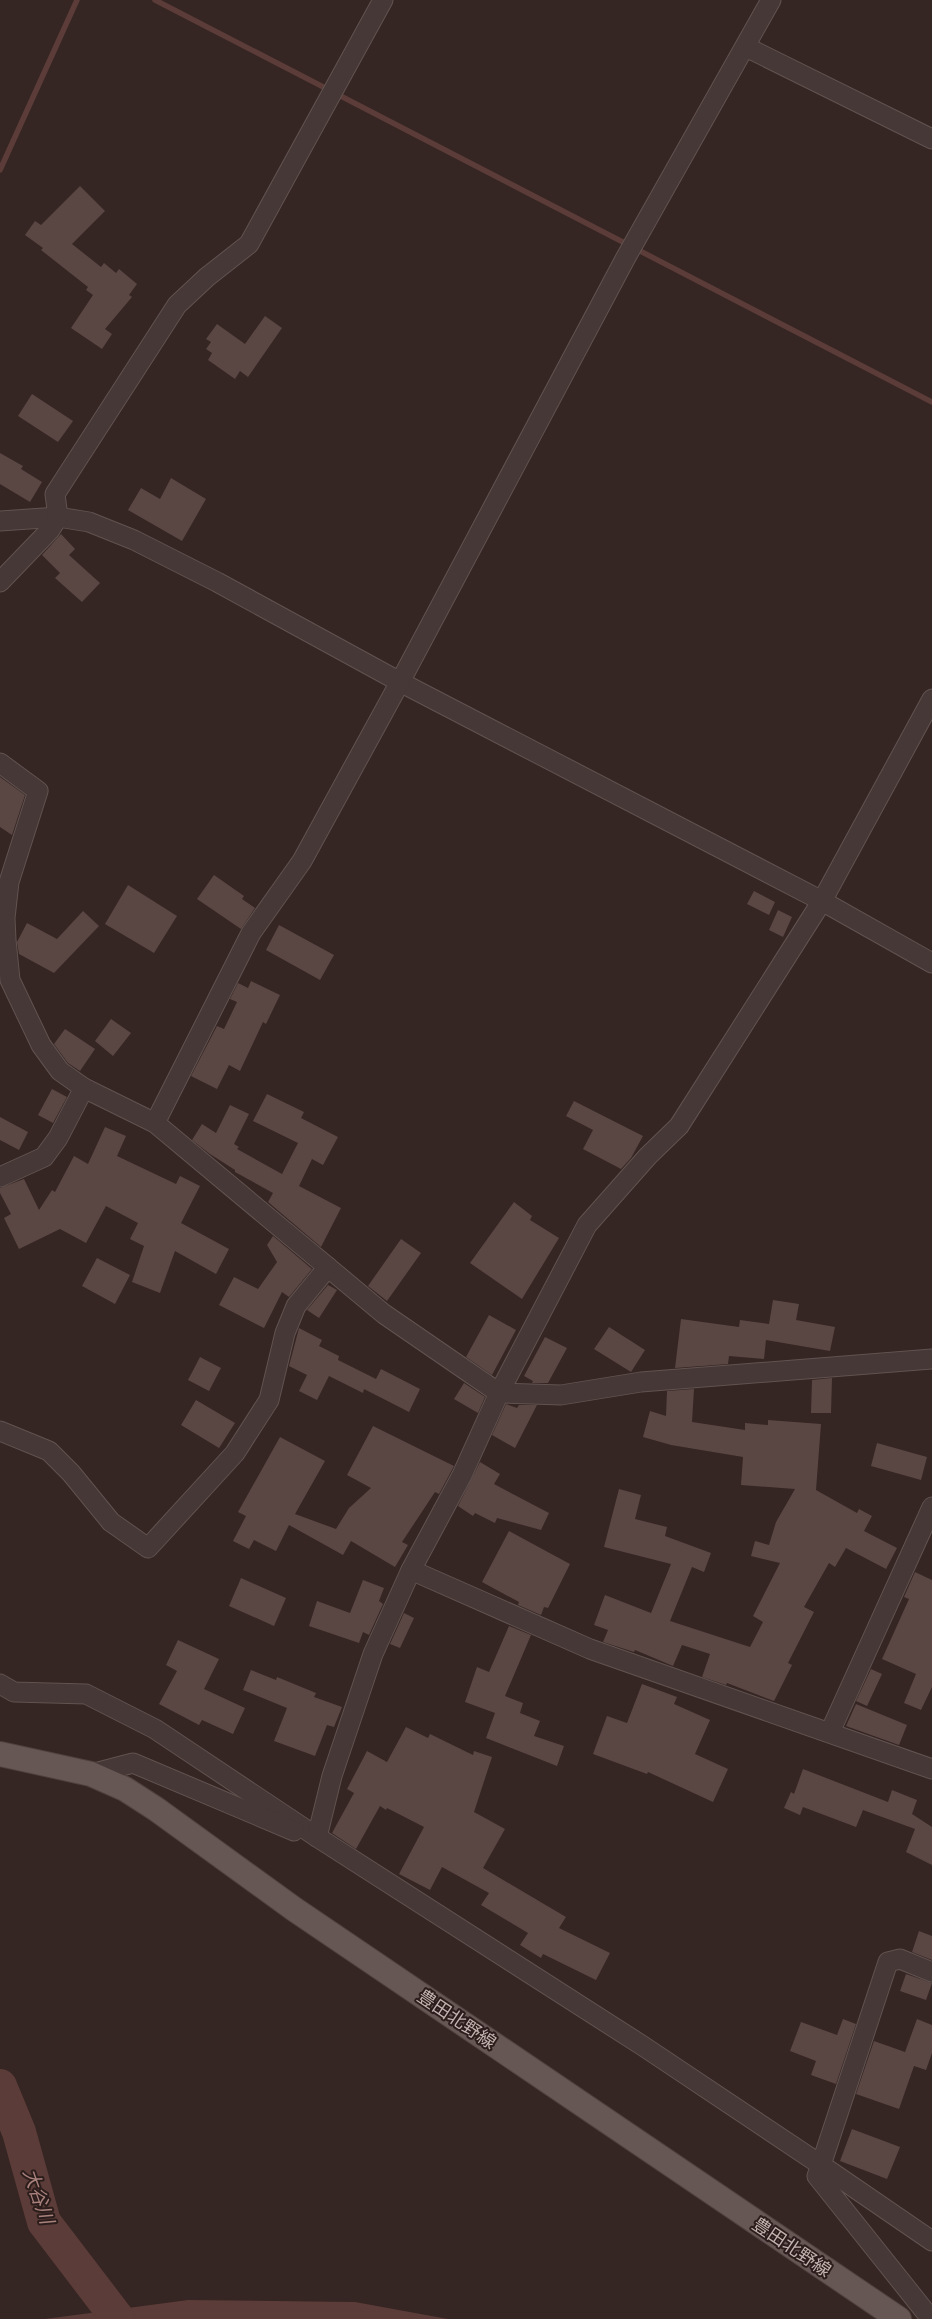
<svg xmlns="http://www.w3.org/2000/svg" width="932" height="2319" font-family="'Asap Condensed','Noto Sans JP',sans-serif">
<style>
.water{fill:#5b3c38}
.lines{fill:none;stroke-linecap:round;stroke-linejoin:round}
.stream{stroke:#5b3c38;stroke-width:5.5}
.river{stroke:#5b3c38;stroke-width:34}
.building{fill:#5a4744}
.minor-casing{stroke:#615350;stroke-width:21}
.major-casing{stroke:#50413f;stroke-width:26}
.minor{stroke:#463836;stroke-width:19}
.major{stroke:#665654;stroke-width:24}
.labels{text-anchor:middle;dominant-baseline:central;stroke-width:4;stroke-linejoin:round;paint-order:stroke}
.street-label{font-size:18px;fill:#c3b3b0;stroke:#2b1d1b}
.water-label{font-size:19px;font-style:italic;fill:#a8807c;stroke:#2b1d1b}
</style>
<rect width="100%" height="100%" fill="#352523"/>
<!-- water -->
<path class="water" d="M 188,2300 L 355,2302 L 448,2319 L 45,2319 Z"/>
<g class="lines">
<!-- stream -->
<g class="stream">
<path d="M 155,0 L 932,402"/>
<path d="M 0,170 L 77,0"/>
</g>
<!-- river -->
<path class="river" d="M 0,2086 L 19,2132 L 44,2222 L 118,2319"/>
</g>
<!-- building -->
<g class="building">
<path d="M 80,186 L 105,211 L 72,244 L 101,267 L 104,263 L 116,273 L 119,269 L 137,284 L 129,295 L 132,297 L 105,329 L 112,334 L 102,349 L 71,328 L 93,295 L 86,290 L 88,287 L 41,250 L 43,248 L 25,235 L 35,221 L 41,225 Z"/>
<path d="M 265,316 L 282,328 L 248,377 L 240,371 L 235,379 L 208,360 L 212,353 L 206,349 L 211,342 L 206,339 L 217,324 L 245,344 Z"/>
<path d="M 32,394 L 73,421 L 58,442 L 18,416 Z"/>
<path d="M 0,453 L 23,466 L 21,469 L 42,482 L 30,502 L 0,484 Z"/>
<path d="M 171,478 L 206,499 L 182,541 L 128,510 L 141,488 L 160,499 Z"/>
<path d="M 61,534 L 75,549 L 69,555 L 100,583 L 82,602 L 55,578 L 60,573 L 42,555 Z"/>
<path d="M 0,777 L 25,795 L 12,835 L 0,827 Z"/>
<path d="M 214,875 L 244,896 L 242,899 L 255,908 L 241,929 L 197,899 Z"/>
<path d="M 128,885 L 177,916 L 154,953 L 105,924 Z"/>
<path d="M 754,891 L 775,902 L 769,915 L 747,904 Z"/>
<path d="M 778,910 L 792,917 L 783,937 L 769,930 Z"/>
<path d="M 83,911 L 99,926 L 54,973 L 19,954 L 17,942 L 27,923 L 57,939 Z"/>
<path d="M 279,925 L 334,955 L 320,980 L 266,950 Z"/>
<path d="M 251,981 L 280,995 L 266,1024 L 263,1022 L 240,1071 L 229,1065 L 217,1089 L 191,1076 L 217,1026 L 224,1029 L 237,1002 L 230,999 L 238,983 L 248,988 Z"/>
<path d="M 111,1019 L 131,1033 L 113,1056 L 95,1041 Z"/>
<path d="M 65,1029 L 95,1049 L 80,1071 L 68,1063 L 54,1044 Z"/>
<path d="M 52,1089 L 67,1097 L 53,1123 L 38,1115 Z"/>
<path d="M 267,1094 L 304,1112 L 301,1118 L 338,1137 L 323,1165 L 312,1159 L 299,1186 L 341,1208 L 321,1247 L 268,1202 L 273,1193 L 235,1172 L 235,1170 L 210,1154 L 192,1140 L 202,1124 L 216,1133 L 230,1105 L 249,1114 L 234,1144 L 239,1147 L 237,1149 L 282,1174 L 298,1143 L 253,1121 Z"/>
<path d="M 574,1101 L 643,1136 L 631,1158 L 621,1169 L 583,1149 L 593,1130 L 566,1116 Z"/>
<path d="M 0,1117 L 28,1132 L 19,1150 L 0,1140 Z"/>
<path d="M 105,1127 L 126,1136 L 117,1156 L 176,1184 L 180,1176 L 200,1186 L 181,1223 L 229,1249 L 216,1274 L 175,1251 L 160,1293 L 132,1282 L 144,1246 L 130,1239 L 138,1223 L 106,1206 L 86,1243 L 60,1229 L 19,1249 L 4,1218 L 11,1214 L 0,1193 L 0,1188 L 24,1179 L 39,1210 L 52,1190 L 55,1192 L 74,1156 L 88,1164 Z"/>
<path d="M 514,1202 L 532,1216 L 530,1220 L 559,1238 L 522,1299 L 470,1263 Z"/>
<path d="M 273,1236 L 312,1269 L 289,1297 L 282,1292 L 264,1328 L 219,1305 L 234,1277 L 258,1289 L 277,1262 L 267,1245 Z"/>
<path d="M 401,1239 L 421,1253 L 387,1301 L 368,1286 Z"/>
<path d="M 97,1258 L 130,1275 L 115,1304 L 82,1286 Z"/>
<path d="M 328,1285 L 337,1290 L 319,1318 L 307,1310 Z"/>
<path d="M 773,1300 L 799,1304 L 796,1320 L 835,1327 L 830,1351 L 766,1340 L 764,1359 L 729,1356 L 728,1364 L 675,1368 L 681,1319 L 739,1327 L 740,1320 L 769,1324 Z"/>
<path d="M 489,1315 L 516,1330 L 492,1375 L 466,1357 Z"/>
<path d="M 609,1327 L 645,1350 L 631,1372 L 594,1349 Z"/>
<path d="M 299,1328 L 322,1340 L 319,1346 L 339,1356 L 338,1360 L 376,1379 L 381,1369 L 420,1389 L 409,1412 L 364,1389 L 363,1393 L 329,1376 L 317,1400 L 299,1391 L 307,1375 L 289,1366 Z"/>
<path d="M 545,1337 L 567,1348 L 548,1383 L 532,1383 L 533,1381 L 524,1376 Z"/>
<path d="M 200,1357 L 221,1368 L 209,1391 L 188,1380 Z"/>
<path d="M 832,1378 L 831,1413 L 811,1413 L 812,1380 Z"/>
<path d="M 464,1383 L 485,1397 L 478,1413 L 454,1399 Z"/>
<path d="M 694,1389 L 692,1422 L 745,1430 L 745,1423 L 768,1425 L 768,1420 L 821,1424 L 816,1490 L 857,1513 L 859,1509 L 872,1516 L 864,1531 L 897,1548 L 886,1569 L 846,1548 L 835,1567 L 829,1563 L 804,1607 L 814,1612 L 788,1663 L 792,1665 L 774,1701 L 727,1683 L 726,1685 L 702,1677 L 710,1654 L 682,1645 L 673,1666 L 635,1650 L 634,1652 L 603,1642 L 608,1630 L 594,1625 L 605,1595 L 651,1613 L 671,1564 L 604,1547 L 619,1489 L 641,1495 L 635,1519 L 667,1527 L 665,1536 L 711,1553 L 704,1572 L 692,1567 L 670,1621 L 750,1647 L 763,1622 L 753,1616 L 780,1563 L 751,1556 L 755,1541 L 769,1545 L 776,1522 L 795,1489 L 741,1485 L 743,1457 L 671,1445 L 643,1437 L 650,1411 L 666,1416 L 667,1391 Z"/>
<path d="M 196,1400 L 235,1423 L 219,1448 L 181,1425 Z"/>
<path d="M 506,1404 L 517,1408 L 519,1405 L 537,1405 L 515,1448 L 492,1435 Z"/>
<path d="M 373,1426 L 454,1466 L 439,1494 L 435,1492 L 402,1542 L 408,1545 L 395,1567 L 351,1541 L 343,1555 L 289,1525 L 276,1551 L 254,1540 L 249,1549 L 233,1541 L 246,1516 L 238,1512 L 280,1437 L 325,1461 L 295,1514 L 336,1529 L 349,1508 L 371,1488 L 347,1475 Z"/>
<path d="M 877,1443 L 927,1457 L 921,1480 L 871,1466 Z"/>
<path d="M 480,1462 L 500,1474 L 494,1484 L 549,1513 L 541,1530 L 497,1518 L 495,1523 L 475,1513 L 473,1516 L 458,1506 Z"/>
<path d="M 509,1531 L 570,1564 L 548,1608 L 544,1607 L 541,1615 L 518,1605 L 519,1602 L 482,1582 Z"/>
<path d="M 915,1572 L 932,1580 L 932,1687 L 921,1710 L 904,1703 L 916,1674 L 882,1659 L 909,1599 L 904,1597 Z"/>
<path d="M 241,1578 L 286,1598 L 274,1626 L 229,1606 Z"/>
<path d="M 363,1580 L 384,1588 L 379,1601 L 383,1604 L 369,1635 L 363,1632 L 359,1643 L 309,1626 L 317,1601 L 350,1613 Z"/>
<path d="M 404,1613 L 414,1618 L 400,1648 L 390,1644 Z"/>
<path d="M 509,1626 L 531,1635 L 505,1696 L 523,1703 L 520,1713 L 540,1721 L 534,1736 L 564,1746 L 557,1766 L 486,1738 L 495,1713 L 465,1702 L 477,1667 L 489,1672 Z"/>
<path d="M 178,1640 L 219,1659 L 204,1689 L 245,1708 L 233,1734 L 202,1720 L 199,1725 L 159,1704 L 177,1671 L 166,1665 Z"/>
<path d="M 871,1669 L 882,1674 L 867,1706 L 856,1701 Z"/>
<path d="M 251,1670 L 276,1680 L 277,1677 L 316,1693 L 314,1697 L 342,1707 L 334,1727 L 327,1725 L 315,1756 L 274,1741 L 287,1708 L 243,1690 Z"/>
<path d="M 642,1684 L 677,1697 L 674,1704 L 710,1720 L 695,1754 L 728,1769 L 713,1802 L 648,1772 L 647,1774 L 593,1754 L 607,1716 L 627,1723 Z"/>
<path d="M 856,1704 L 907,1725 L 899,1745 L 846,1726 Z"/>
<path d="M 406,1727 L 428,1738 L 430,1734 L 473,1755 L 474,1751 L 492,1757 L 474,1812 L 505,1829 L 483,1868 L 566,1917 L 559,1928 L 610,1953 L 596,1980 L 543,1954 L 541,1958 L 520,1945 L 528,1933 L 481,1905 L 489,1893 L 442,1867 L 430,1890 L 399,1874 L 424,1827 L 387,1808 L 386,1810 L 380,1806 L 356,1849 L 332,1833 L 354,1793 L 347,1789 L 367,1751 L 387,1762 Z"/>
<path d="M 803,1769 L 888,1802 L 892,1790 L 917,1800 L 912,1814 L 932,1827 L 932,1865 L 906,1852 L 915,1829 L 863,1810 L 856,1827 L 803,1807 L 800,1815 L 784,1808 L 791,1792 L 794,1794 Z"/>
<path d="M 919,1931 L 932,1936 L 932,1960 L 912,1952 Z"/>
<path d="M 906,1974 L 932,1983 L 926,2000 L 900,1991 Z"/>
<path d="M 843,2019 L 856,2024 L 836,2084 L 811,2075 L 816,2061 L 790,2051 L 801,2022 L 837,2035 Z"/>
<path d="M 917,2019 L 932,2025 L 932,2053 L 926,2070 L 914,2066 L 899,2109 L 856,2094 L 874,2041 L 905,2052 Z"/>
<path d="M 852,2129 L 900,2147 L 887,2179 L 840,2161 Z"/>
</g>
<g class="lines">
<!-- minor casing -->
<g class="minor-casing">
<g id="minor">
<path d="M 746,47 L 932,139"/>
<path d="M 0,521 L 58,517 L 89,522 L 134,540 L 217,582 L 400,682 L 822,901 L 932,963"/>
<path d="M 0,582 L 50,530 L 58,517 L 55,494 L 177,305 L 207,277 L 249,244 L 383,0"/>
<path d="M 0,763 L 38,791 L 9,882 L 5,918 L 6,940 L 10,980 L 41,1045 L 60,1071 L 84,1088 L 155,1123 L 384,1314 L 499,1393 L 561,1395 L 641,1382 L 932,1359"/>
<path d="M 155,1123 L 251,933 L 302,861 L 400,682 L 625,259 L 771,0"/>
<path d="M 0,1177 L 44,1157 L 58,1138 L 84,1088"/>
<path d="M 0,1431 L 49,1451 L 71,1473 L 111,1522 L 148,1548 L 235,1453 L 269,1400 L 285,1333 L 296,1306 L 328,1267"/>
<path d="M 411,1570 L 590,1649 L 932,1769"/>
<path d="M 0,1684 L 14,1692 L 86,1694 L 155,1729 L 317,1837 L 643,2046 L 821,2165 L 888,1962 L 900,1959 L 932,1972"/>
<path d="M 830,1732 L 932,1507"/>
<path d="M 91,1774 L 133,1763 L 294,1831"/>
<path d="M 317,1837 L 332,1776 L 373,1654 L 411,1570 L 462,1475 L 499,1393 L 587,1225 L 648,1156 L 679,1126 L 822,901 L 932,699"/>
<path d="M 931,2319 L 817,2176 L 821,2165 L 932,2241"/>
</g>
</g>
<!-- major casing -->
<g class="major-casing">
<path id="major" d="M 0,1754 L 91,1774 L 125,1789 L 156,1809 L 294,1909 L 899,2319"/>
</g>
<!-- minor -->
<use href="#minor" class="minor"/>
<!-- major -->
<use href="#major" class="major"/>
</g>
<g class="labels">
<!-- street labels -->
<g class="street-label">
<text transform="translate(457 2019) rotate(34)">豊田北野線</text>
<text transform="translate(792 2247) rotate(34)">豊田北野線</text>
</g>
<!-- water labels -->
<g class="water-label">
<text transform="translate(39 2196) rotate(71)">大谷川</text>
</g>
</g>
</svg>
